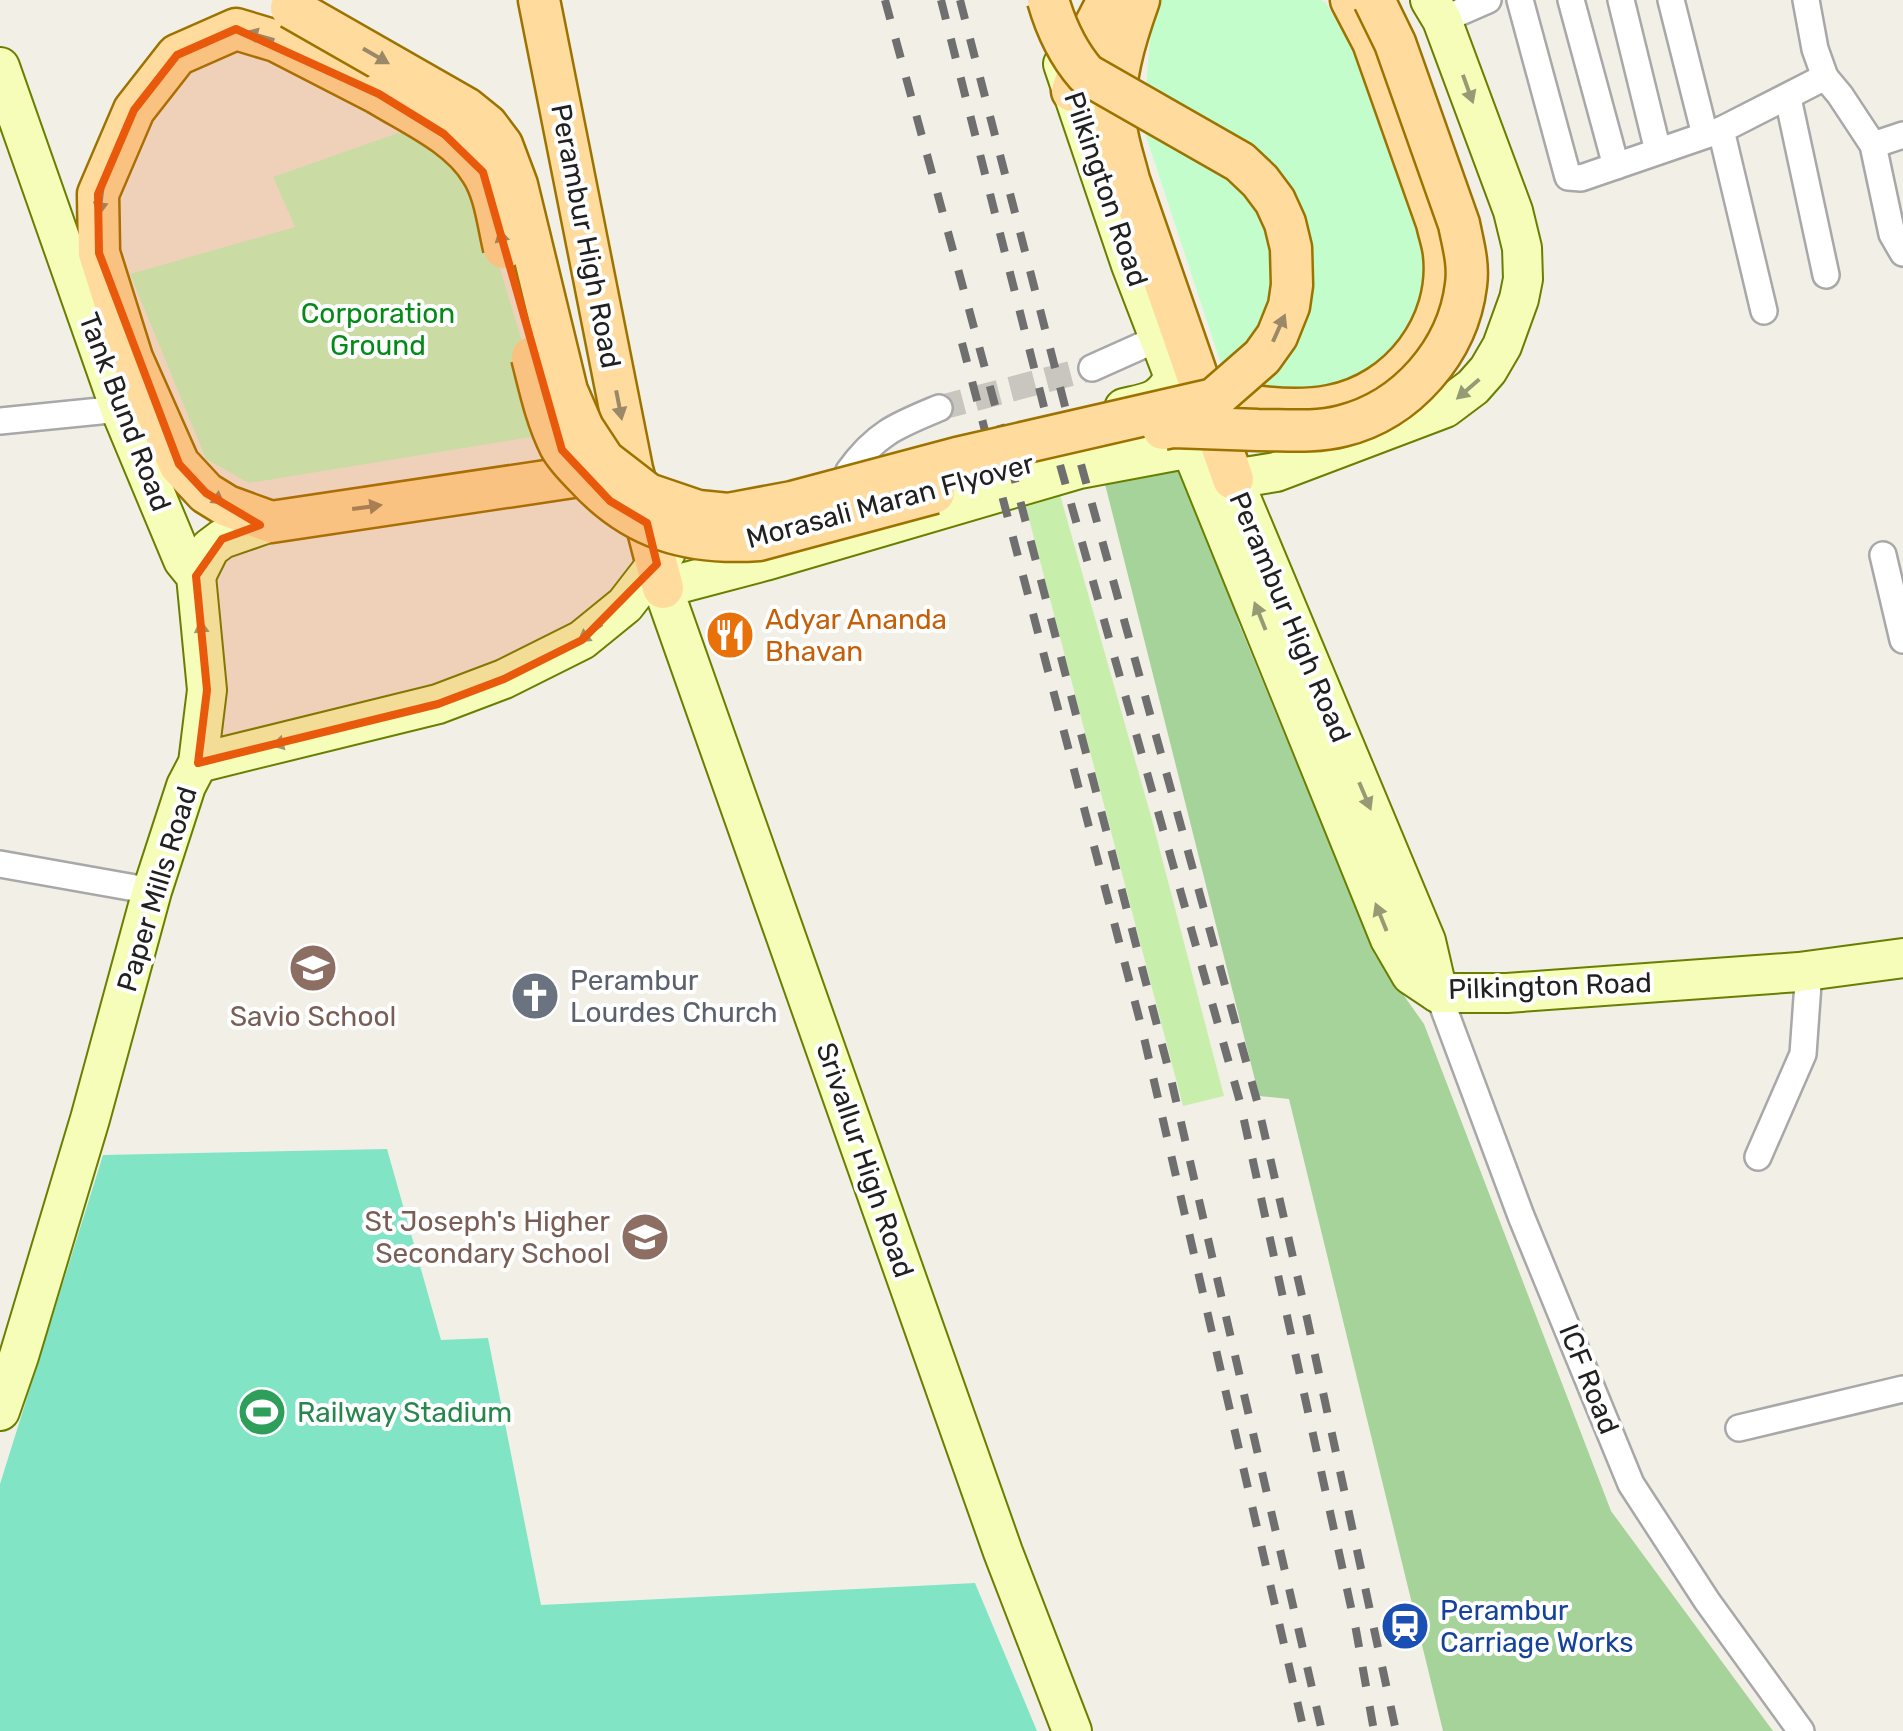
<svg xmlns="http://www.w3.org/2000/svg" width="1903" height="1731" font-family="Rubik,sans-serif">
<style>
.grass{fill:#c7eeaa}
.forest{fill:#a6d399}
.park{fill:#c3fdcb}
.pitch{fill:#81e5c5}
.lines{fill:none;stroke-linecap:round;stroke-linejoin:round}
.street-tunnel{stroke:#c8c6bf;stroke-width:25;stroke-dasharray:25 12;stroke-linecap:butt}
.street-casing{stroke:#a8a8a8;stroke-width:30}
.secondary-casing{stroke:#697f00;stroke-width:42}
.primary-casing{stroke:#9d7300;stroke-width:45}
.street{stroke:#fff;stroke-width:25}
.secondary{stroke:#f6fdb9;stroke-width:38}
.primary{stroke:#ffdc9e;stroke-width:40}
.rail{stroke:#6f6f6f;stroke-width:8;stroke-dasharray:20 20;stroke-linecap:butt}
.primary-bridge-casing{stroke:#9d7300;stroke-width:45;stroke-linecap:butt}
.primary-bridge{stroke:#ffdc9e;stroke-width:40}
.oneway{fill:#9b8866}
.oneway2{fill:#969a75}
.marked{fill:#e8590c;fill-opacity:0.2;stroke:#e8590c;stroke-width:8;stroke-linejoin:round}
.labels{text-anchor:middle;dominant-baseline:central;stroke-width:8;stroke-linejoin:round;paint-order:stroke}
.street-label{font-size:28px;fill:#212121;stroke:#fff}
.park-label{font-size:28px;fill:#058918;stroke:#fff}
.food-label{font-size:28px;fill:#c56008;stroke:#fff;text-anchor:start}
.worship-label{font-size:28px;fill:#5b616d;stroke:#fff;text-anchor:start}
.education-label{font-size:28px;fill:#785e54;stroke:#fff}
.leisure-label{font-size:28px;fill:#27864d;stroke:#fff;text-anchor:start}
.transit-label{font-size:28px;fill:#164399;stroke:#fff;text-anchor:start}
</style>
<rect width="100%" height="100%" fill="#f2efe7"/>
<!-- grass -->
<path class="grass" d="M 1057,484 L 1152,820 L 1224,1096 L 1183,1106 L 1023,496 Z"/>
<!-- forest -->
<path class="forest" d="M 1185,462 L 1205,514 L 1239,624 L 1375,955 L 1424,1024 L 1611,1511 L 1773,1731 L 1443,1731 L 1289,1099 L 1259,1096 L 1105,484 Z"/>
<!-- park -->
<g class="park">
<path d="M 1153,0 L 1321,0 L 1326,3 L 1363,65 L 1421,239 L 1439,302 L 1403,359 L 1325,393 L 1229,388 L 1143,127 Z"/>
<path d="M 418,126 L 465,173 L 485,219 L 550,434 L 249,483 L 206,459 L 130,274 L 295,227 L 273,177 Z"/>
</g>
<!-- pitch -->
<path class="pitch" d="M 387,1149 L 441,1340 L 488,1338 L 541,1605 L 975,1583 L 1037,1731 L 0,1731 L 0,1484 L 103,1155 Z"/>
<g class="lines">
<!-- street-tunnel -->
<path class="street-tunnel" d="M 939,408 L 1092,368"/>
<!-- street casing -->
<g class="street-casing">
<g id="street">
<path d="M 1520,0 L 1568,177 L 1581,178 L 1721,130"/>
<path d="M 1571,0 L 1616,166"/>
<path d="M 1621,0 L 1658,151"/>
<path d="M 1671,0 L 1705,135"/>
<path d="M 1806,0 L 1815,49 L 1825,77 L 1840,95 L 1873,145 L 1892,234 L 1903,253"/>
<path d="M 1442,20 L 1488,0"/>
<path d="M 1788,98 L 1826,275"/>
<path d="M 1873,145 L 1903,135"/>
<path d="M 1764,311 L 1721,130 L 1825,77"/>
<path d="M 1092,368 L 1159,338"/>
<path d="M 0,421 L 120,409"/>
<path d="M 849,471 C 876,433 898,425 939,408"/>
<path d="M 1883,555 L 1903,640"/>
<path d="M 0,864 L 152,891"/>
<path d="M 1438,993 L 1521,1216 L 1631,1484 L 1707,1601 L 1801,1731"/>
<path d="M 1758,1157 L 1803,1054 L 1809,970"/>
<path d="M 1739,1428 L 1903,1389"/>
</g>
</g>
<!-- secondary casing -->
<g class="secondary-casing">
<g id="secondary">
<path d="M 1063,64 L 1131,265 L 1174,377 C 1161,402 1150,402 1124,408"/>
<path d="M 0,67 L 120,409 L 183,560 L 196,576 L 207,690 L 198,763 L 186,786 L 152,891 L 90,1119 L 19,1356 L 0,1411"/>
<path d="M 1192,451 L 1390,939 L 1411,975 L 1438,993 L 1507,993 L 1799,972 L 1903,958"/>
<path d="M 1233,479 L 1276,472 L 1445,408 L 1473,387 L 1488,370 L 1502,346 L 1519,299 L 1523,279 L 1522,248 L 1513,211 L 1442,20 L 1430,0"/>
<path d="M 1233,479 L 1426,941 L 1438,993"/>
<path d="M 196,576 L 210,548 L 222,539 L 271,522"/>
<path d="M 198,763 L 438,704 L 504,679 L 582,640 L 625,605 L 666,552"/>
<path d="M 1072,1731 L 1003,1552 L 663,588 L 765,561 L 1079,469 L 1191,448 L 1233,479"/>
</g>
</g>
<!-- primary casing -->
<g class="primary-casing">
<g id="primary">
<path d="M 539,0 L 632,469 L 663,588"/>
<path d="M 1139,0 C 1125,39 1111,84 1116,126 C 1118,144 1125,163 1129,180 L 1233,479"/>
<path d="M 1072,91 L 1092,31 L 1108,0"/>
<path d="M 379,94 L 276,41 L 236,29 L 177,55 L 134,110 L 98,194 L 99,253 L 132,358 L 179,464 L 206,493 L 227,506 L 271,522 L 613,471"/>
<path d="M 1214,399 C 1251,407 1293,413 1330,406 C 1400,393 1452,325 1444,254 C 1443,243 1439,233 1437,223 L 1373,42 L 1351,0"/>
</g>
</g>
<!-- street -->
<use href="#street" class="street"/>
<!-- secondary -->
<use href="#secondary" class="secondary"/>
<!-- primary -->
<use href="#primary" class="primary"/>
<!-- rail -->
<g class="rail">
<path d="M 885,0 L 1002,431 L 1171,1079 L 1322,1731"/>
<path d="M 941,0 L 1046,415 L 1240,1102 L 1356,1630 L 1374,1731"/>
<path d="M 960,0 L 1066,410 L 1257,1101 L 1307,1318 L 1396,1731"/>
<path d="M 962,343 L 1142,1029 L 1304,1731"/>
</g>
<!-- primary-bridge casing -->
<g class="primary-bridge-casing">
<g id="primary-bridge">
<path d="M 291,8 L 466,108 L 487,125 L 502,145 L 517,185 L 567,391 L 583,428 L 604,460 L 648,494 L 698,511 L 728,514 L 792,502 L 957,458 L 1214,399 L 1262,357 L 1277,336 L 1289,306 L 1292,285 L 1291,248 L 1285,223 L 1275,201 L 1260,181 L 1240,162 L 1086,74 C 1067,52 1056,28 1048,0"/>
<path d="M 379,94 C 413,115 459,135 481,171 C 495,192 498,223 504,248"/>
<path d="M 532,357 C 540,388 546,418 560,446 C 566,457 576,467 585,476 C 633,529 688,545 759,540 L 934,493"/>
<path d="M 1163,429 L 1173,427 C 1201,428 1230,429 1258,430 C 1286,430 1315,433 1342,426 C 1407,410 1458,351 1466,285 C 1469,264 1463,244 1459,224 L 1395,43 L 1374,0"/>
</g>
</g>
<!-- primary-bridge -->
<use href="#primary-bridge" class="primary-bridge"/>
</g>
<!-- one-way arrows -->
<defs><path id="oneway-solid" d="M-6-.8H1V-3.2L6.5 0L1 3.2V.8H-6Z" transform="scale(2.5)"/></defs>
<g class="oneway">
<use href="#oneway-solid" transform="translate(260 36) rotate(-164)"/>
<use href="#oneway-solid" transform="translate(376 56) rotate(30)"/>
<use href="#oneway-solid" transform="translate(101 200) rotate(97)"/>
<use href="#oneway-solid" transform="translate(503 244) rotate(-104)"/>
<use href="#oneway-solid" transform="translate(1279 328) rotate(-66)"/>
<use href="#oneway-solid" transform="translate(619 405) rotate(79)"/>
<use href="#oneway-solid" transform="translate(212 495) rotate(36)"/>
<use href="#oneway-solid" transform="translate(367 507) rotate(-8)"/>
</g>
<g class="oneway2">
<use href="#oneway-solid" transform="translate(1468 89) rotate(70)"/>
<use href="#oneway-solid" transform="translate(1468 389) rotate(139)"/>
<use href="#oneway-solid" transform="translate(1260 616) rotate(-112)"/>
<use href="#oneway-solid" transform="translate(590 633) rotate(144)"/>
<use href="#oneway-solid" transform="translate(202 635) rotate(-96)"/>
<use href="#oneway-solid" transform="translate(286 742) rotate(166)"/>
<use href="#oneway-solid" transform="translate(1365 796) rotate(67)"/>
<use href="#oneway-solid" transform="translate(1381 917) rotate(-112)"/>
</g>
<!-- marked area -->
<path class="marked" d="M 236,29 L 379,94 L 444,134 L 483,172 L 562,450 L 610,501 L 647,523 L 657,564 L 582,640 L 504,679 L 438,704 L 198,763 L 207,690 L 196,576 L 222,539 L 260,525 L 206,493 L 179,464 L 99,253 L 98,194 L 134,110 L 177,55 Z"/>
<!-- icons -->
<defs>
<g id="restaurant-disc" transform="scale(2.5)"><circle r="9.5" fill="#e8710a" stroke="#fff"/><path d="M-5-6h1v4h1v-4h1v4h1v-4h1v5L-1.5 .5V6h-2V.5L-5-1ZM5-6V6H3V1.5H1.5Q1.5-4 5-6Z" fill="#fff"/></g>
<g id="school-disc" transform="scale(2.5)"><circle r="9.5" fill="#8d6e63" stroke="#fff"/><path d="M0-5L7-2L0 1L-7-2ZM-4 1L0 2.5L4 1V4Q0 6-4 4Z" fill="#fff"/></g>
<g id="church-disc" transform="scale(2.5)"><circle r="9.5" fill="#6b7280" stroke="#fff"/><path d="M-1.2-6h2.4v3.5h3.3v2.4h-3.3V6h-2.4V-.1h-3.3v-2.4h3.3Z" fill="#fff"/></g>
<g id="stadium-disc" transform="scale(2.5)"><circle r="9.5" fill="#2e9e5b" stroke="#fff"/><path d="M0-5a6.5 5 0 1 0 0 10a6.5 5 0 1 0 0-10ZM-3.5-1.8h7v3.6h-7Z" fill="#fff"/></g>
<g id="station-disc" transform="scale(2.5)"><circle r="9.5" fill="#1a4fb4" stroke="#fff"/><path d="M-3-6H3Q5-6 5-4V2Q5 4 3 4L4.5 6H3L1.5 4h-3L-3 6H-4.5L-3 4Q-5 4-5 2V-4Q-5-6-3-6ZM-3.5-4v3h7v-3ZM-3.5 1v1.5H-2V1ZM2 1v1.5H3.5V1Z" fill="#fff"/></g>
</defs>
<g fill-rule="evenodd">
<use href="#restaurant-disc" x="730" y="635"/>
<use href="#school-disc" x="313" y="968"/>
<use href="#church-disc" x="535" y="996"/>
<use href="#school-disc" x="645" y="1237"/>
<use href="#stadium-disc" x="262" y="1412"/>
<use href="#station-disc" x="1405" y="1626"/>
</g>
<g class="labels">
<!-- street labels -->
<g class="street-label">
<text transform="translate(1106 189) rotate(71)">Pilkington Road</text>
<text transform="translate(586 236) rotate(79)">Perambur High Road</text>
<text transform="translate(125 412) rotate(69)">Tank Bund Road</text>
<text transform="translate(890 501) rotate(-15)">Morasali Maran Flyover</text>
<text transform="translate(1290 617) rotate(67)">Perambur High Road</text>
<text transform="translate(157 889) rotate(-73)">Paper Mills Road</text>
<text transform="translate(1550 986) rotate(-2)">Pilkington Road</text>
<text transform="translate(865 1160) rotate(71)">Srivallur High Road</text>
<text transform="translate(1589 1379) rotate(68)">ICF Road</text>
</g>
<!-- park labels -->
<g class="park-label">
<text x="378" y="313">Corporation<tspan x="378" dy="32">Ground</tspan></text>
</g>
<!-- food labels -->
<g class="food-label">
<text x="765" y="619">Adyar Ananda<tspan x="765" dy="32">Bhavan</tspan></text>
</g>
<!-- worship labels -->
<g class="worship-label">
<text x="570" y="980">Perambur<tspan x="570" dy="32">Lourdes Church</tspan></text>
</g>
<!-- education labels -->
<g class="education-label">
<text x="313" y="1016">Savio School</text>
<text x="610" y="1221" text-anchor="end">St Joseph's Higher<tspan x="610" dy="32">Secondary School</tspan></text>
</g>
<!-- leisure labels -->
<g class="leisure-label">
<text x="297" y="1412">Railway Stadium</text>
</g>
<!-- transit labels -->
<g class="transit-label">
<text x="1440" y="1610">Perambur<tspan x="1440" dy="32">Carriage Works</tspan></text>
</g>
</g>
</svg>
